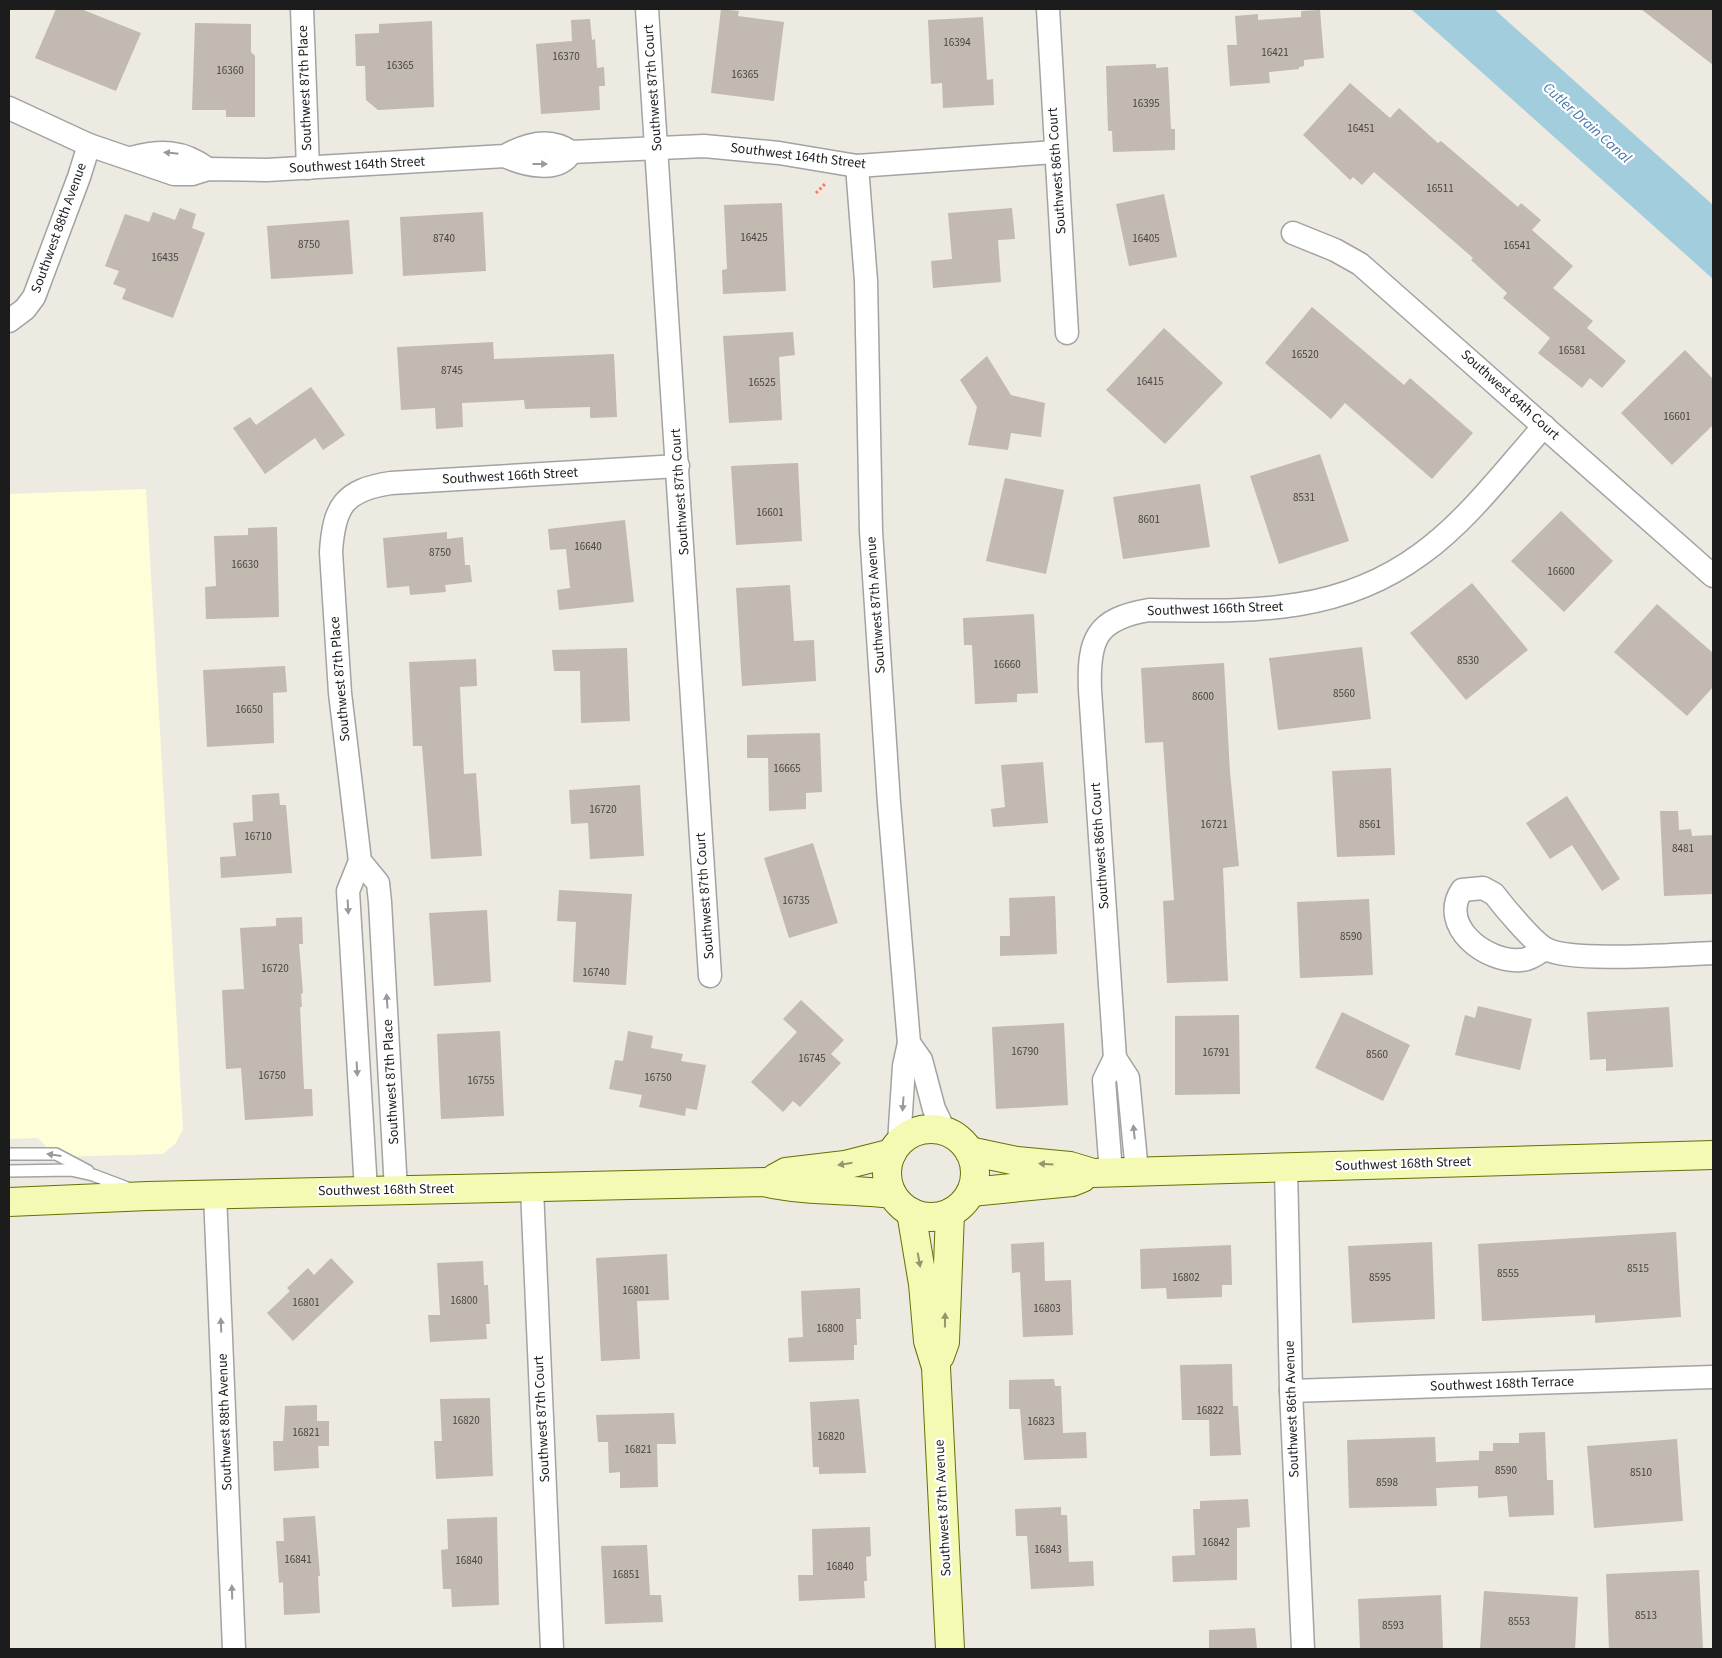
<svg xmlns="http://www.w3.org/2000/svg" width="1722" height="1658" font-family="'Source Sans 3',sans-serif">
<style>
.education{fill:#feffd9}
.water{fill:#a1cddc}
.building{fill:#c2b9b1}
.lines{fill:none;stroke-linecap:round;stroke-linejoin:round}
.lane-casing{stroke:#a3a3a3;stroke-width:14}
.street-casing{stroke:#a3a3a3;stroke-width:25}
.secondary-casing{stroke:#637105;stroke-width:30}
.path{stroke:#f97966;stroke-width:3;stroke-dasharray:2.5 2.5;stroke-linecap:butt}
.lane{stroke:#fff;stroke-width:11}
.street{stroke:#fff;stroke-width:22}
.secondary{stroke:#f4f9b4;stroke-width:28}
.oneway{fill:#999}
.oneway2{fill:#939670}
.labels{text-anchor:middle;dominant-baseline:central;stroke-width:4.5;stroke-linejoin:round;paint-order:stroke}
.number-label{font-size:11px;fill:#464341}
.street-label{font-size:14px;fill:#1c1c1c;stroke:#fff}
.water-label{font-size:15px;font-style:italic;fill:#4977ab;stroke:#fff}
</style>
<rect width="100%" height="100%" fill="#edeae1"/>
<!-- education -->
<path class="education" d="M 146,489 L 183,1129 L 176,1143 L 163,1154 L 55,1157 L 38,1138 L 9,1139 L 9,494 Z"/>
<!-- water -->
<path class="water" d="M 1411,9 L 1494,9 L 1713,205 L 1713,279 Z"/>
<!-- building -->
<g class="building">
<path d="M 56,9 L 81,9 L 141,33 L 116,91 L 35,58 Z"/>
<path d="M 721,9 L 739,11 L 738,16 L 784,22 L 774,101 L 711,93 Z"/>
<path d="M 1641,9 L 1713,9 L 1713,65 Z"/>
<path d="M 1320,10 L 1324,58 L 1304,60 L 1304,66 L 1299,67 L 1299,69 L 1269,72 L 1270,83 L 1230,86 L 1227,45 L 1237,45 L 1235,16 L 1258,14 L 1258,20 L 1301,17 L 1301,11 Z"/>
<path d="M 983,17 L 987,80 L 993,79 L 994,105 L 943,108 L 942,83 L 931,84 L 928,20 Z"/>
<path d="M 590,19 L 592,40 L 595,39 L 597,68 L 604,67 L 605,86 L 599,86 L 600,110 L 541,114 L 536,44 L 572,41 L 571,20 Z"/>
<path d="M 432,21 L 434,107 L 378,110 L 366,100 L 365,66 L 356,66 L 355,34 L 379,33 L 379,24 Z"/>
<path d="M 195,23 L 251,24 L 251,52 L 255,56 L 255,117 L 226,117 L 226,110 L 192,110 Z"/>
<path d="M 1156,64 L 1156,68 L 1168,67 L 1171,129 L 1175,129 L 1175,150 L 1113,152 L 1112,131 L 1108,131 L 1106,66 Z"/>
<path d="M 1350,83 L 1390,118 L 1399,108 L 1438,143 L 1441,141 L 1518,207 L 1521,203 L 1541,220 L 1532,230 L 1573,266 L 1553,288 L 1593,321 L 1587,328 L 1626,361 L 1602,388 L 1590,378 L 1582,388 L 1538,353 L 1550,338 L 1503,298 L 1507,293 L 1471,260 L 1473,258 L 1374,172 L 1362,185 L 1353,177 L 1350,180 L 1303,135 Z"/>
<path d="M 1164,194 L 1177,257 L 1129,266 L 1116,204 Z"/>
<path d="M 782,203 L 786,291 L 723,294 L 722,270 L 727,269 L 724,205 Z"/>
<path d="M 180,208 L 196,214 L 192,228 L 205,233 L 173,318 L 122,299 L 126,289 L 113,284 L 119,271 L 105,266 L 125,214 L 149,222 L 153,212 L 175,220 Z"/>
<path d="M 1012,208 L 1015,239 L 998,240 L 1001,282 L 933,288 L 931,261 L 952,259 L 948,213 Z"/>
<path d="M 483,212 L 486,271 L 403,276 L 400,217 Z"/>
<path d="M 349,220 L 353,274 L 271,279 L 267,226 Z"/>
<path d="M 1312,307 L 1404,385 L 1410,378 L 1473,433 L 1432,479 L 1345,403 L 1331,419 L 1265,363 Z"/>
<path d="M 1164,328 L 1223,383 L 1165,444 L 1106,390 Z"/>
<path d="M 793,332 L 795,355 L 779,357 L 782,420 L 729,423 L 723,336 Z"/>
<path d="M 493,342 L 494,359 L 614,354 L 617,417 L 590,418 L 590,407 L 525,409 L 524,400 L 462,403 L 463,427 L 436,429 L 435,408 L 401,410 L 397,347 Z"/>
<path d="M 1685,350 L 1713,379 L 1713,425 L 1672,465 L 1621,413 Z"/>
<path d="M 987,356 L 1011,395 L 1045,403 L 1041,437 L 1011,433 L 1008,450 L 968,445 L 977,407 L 960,380 Z"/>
<path d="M 311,387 L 345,435 L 323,450 L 315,438 L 265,474 L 233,428 L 250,417 L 256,425 Z"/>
<path d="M 1320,454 L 1349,541 L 1279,564 L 1250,476 Z"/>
<path d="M 798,463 L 802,541 L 736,545 L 731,466 Z"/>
<path d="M 1005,478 L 1064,490 L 1046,574 L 986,561 Z"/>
<path d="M 1200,484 L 1210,547 L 1123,559 L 1113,497 Z"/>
<path d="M 1561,511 L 1613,561 L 1564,612 L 1511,561 Z"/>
<path d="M 625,520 L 634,602 L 559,610 L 557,590 L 570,588 L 566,549 L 550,550 L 548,529 Z"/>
<path d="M 277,527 L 279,617 L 206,619 L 205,587 L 216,586 L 214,536 L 248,535 L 248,528 Z"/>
<path d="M 447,532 L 447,539 L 463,537 L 465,565 L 470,565 L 472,582 L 445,585 L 446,592 L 410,595 L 409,586 L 387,588 L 383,538 Z"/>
<path d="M 1472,583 L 1528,650 L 1466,700 L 1410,633 Z"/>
<path d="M 790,585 L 794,641 L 814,640 L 816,681 L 742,686 L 736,588 Z"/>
<path d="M 1657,604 L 1713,653 L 1713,687 L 1687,716 L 1614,652 Z"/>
<path d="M 1034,614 L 1038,693 L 1017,694 L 1017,702 L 975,704 L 972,645 L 964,645 L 963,618 Z"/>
<path d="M 1362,647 L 1371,719 L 1278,730 L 1269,658 Z"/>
<path d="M 627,648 L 630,721 L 581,723 L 580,671 L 554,671 L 552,650 Z"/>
<path d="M 476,659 L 477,686 L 460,687 L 464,774 L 476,773 L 482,856 L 431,859 L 422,746 L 413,746 L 409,662 Z"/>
<path d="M 1224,663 L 1230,772 L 1239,866 L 1223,868 L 1228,981 L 1167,983 L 1163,901 L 1174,900 L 1163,742 L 1145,743 L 1141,668 Z"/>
<path d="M 285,666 L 287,692 L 273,693 L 274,743 L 207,747 L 203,670 Z"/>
<path d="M 820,733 L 822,792 L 806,793 L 806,809 L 769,811 L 768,758 L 747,758 L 747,735 Z"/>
<path d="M 1043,762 L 1048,823 L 993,827 L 991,809 L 1005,807 L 1001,765 Z"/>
<path d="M 1391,768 L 1395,855 L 1337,857 L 1332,771 Z"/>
<path d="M 640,785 L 644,856 L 590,859 L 588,823 L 571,824 L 569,790 Z"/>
<path d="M 279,793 L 280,805 L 286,805 L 292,873 L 221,878 L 220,857 L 236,856 L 233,823 L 253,821 L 252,795 Z"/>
<path d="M 1567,796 L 1620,879 L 1602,891 L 1572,845 L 1550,859 L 1526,823 Z"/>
<path d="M 1660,811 L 1678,811 L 1679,830 L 1691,829 L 1692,836 L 1713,835 L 1713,894 L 1664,896 Z"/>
<path d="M 813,843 L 838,923 L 789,938 L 764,858 Z"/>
<path d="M 559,890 L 632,894 L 626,985 L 573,982 L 576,922 L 557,921 Z"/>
<path d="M 1055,896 L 1057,954 L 1000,956 L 1000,936 L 1010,936 L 1009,898 Z"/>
<path d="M 1369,899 L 1373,975 L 1300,978 L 1297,902 Z"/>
<path d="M 487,910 L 491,982 L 434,986 L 429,913 Z"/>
<path d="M 302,917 L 303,944 L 299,944 L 303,993 L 301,994 L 302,1007 L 300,1007 L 304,1089 L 312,1089 L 313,1116 L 245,1120 L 241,1068 L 226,1069 L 222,990 L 244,989 L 240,928 L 276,926 L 276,918 Z"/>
<path d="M 801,1000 L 844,1040 L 831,1054 L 841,1063 L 800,1107 L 793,1101 L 783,1112 L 751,1082 L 797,1032 L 783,1019 Z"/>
<path d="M 1478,1006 L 1532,1019 L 1520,1070 L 1455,1055 L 1465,1015 L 1475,1018 Z"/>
<path d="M 1669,1007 L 1673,1067 L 1606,1071 L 1606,1059 L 1590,1060 L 1587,1012 Z"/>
<path d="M 1342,1012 L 1410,1045 L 1383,1101 L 1315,1068 Z"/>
<path d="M 1239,1015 L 1240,1094 L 1175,1095 L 1175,1016 Z"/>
<path d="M 1064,1023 L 1068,1105 L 996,1109 L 992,1027 Z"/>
<path d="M 500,1031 L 504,1116 L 441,1119 L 437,1034 Z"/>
<path d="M 628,1031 L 653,1036 L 651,1048 L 683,1054 L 681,1061 L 706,1065 L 697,1110 L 686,1108 L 685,1116 L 639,1107 L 642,1095 L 609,1089 L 615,1060 L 623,1061 Z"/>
<path d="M 1676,1232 L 1681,1317 L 1595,1323 L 1595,1315 L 1482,1321 L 1478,1244 Z"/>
<path d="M 1044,1242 L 1045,1281 L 1071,1280 L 1073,1335 L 1023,1337 L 1020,1272 L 1012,1273 L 1011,1244 Z"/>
<path d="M 1432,1242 L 1435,1319 L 1352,1323 L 1348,1246 Z"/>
<path d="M 1231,1245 L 1232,1285 L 1222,1285 L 1222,1297 L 1167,1299 L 1166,1288 L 1141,1289 L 1140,1249 Z"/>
<path d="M 667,1254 L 669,1300 L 637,1301 L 640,1359 L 601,1361 L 596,1258 Z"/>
<path d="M 331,1258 L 354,1282 L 293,1341 L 267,1313 L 290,1291 L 287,1288 L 308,1268 L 314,1275 Z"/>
<path d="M 483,1261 L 484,1285 L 488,1285 L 490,1324 L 486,1324 L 487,1339 L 430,1342 L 428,1315 L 440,1315 L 437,1263 Z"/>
<path d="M 860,1288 L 861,1319 L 856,1319 L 857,1345 L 854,1345 L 854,1360 L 789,1362 L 788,1338 L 803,1337 L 801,1291 Z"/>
<path d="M 1232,1364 L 1233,1406 L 1238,1406 L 1241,1455 L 1210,1456 L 1209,1420 L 1182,1420 L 1180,1365 Z"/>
<path d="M 1054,1379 L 1055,1386 L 1061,1386 L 1063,1433 L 1086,1432 L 1087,1458 L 1024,1460 L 1020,1409 L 1009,1409 L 1009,1380 Z"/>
<path d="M 490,1398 L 493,1476 L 436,1479 L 434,1441 L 442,1441 L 440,1399 Z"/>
<path d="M 859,1399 L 866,1473 L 819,1474 L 819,1467 L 813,1467 L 810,1402 Z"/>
<path d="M 317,1405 L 317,1421 L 329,1421 L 329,1446 L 318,1446 L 319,1468 L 274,1471 L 273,1441 L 283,1441 L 285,1406 Z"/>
<path d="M 674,1413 L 676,1444 L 657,1444 L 658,1487 L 620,1488 L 620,1472 L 609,1473 L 608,1442 L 598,1442 L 596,1415 Z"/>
<path d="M 1545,1432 L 1547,1480 L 1553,1480 L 1554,1515 L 1509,1517 L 1507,1496 L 1478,1498 L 1478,1486 L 1436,1488 L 1437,1506 L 1349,1508 L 1347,1440 L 1435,1437 L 1436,1462 L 1479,1460 L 1479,1451 L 1493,1451 L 1493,1443 L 1519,1443 L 1519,1433 Z"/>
<path d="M 1677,1439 L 1683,1521 L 1594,1528 L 1587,1446 Z"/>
<path d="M 1248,1499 L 1250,1527 L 1237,1528 L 1237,1580 L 1173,1582 L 1172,1556 L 1195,1555 L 1193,1509 L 1200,1509 L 1200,1501 Z"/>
<path d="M 1061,1507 L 1061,1515 L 1067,1515 L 1069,1562 L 1093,1561 L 1094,1586 L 1031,1589 L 1027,1536 L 1016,1536 L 1015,1509 Z"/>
<path d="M 315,1516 L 320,1576 L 318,1576 L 320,1613 L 284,1615 L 283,1582 L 279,1583 L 276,1541 L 284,1541 L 283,1518 Z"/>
<path d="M 497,1517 L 499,1605 L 452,1607 L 451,1589 L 443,1589 L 441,1550 L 448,1549 L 447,1519 Z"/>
<path d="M 870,1527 L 871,1556 L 866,1557 L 867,1581 L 864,1581 L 865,1598 L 799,1601 L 798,1575 L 813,1575 L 812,1529 Z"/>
<path d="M 647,1545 L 650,1595 L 661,1595 L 663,1622 L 605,1624 L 601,1546 Z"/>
<path d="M 1699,1570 L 1703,1649 L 1609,1649 L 1606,1574 Z"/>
<path d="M 1484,1591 L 1578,1597 L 1575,1649 L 1480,1649 Z"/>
<path d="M 1441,1595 L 1443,1649 L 1360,1649 L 1358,1599 Z"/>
<path d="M 1255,1628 L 1257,1649 L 1209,1649 L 1209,1630 Z"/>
</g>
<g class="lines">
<!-- lane casing -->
<g class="lane-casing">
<g id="lane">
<path d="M 9,1154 L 56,1154 L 88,1171"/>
<path d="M 9,1171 L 71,1170 L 93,1175 L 130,1189"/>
</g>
</g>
<!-- street casing -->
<g class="street-casing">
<g id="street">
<path d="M 302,9 L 308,168"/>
<path d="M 647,9 L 710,976"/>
<path d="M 1048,9 L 1067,333"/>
<path d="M 9,108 L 89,145 L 174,174 L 192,174 L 208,169 L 267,170 L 505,156 C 526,144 550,137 571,152 L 704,146 L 779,153 L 857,166 L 1055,152"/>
<path d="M 505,156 C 524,165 559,174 571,152"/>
<path d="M 131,158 C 161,150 182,150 208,169"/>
<path d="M 857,166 L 866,281 L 871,531 L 889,803 L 909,1043 L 904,1066 L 899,1143"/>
<path d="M 1293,233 L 1335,250 L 1360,264 L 1713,576"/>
<path d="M 9,321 L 25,309 L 34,297 L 79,177 L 89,145"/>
<path d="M 360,861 L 348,891 L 366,1190"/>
<path d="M 1545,949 C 1538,953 1529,960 1521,960 C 1486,963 1438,926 1462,890 L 1483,888 L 1494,894 C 1504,907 1533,942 1546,949 C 1573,963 1679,954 1713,953"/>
<path d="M 909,1043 L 921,1060 L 934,1109 L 945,1132"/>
<path d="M 1286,1168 L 1291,1391 L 1303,1649"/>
<path d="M 1137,1172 L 1128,1078 L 1115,1058 L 1090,690 C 1088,639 1096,619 1149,610 C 1247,611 1337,616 1421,554 C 1467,521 1507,468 1544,426"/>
<path d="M 1111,1173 L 1104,1080 L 1115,1058"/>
<path d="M 532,1189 L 552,1649"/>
<path d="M 396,1190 L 380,902 L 378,883 L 360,861 L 340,693 L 331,552 C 334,506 344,490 391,483 L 678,466"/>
<path d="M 215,1194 L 234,1649"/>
<path d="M 1291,1391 L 1713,1377"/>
</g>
</g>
<!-- secondary casing -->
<g class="secondary-casing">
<g id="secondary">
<circle cx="931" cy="1173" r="44"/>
<path d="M 969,1151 L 1017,1161 L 1070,1166 L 1093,1173 L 1713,1155"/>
<path d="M 775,1178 L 786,1172 L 845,1165 L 892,1153"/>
<path d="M 971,1192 L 1072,1182 L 1082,1178"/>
<path d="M 9,1202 L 148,1196 L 764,1182 C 806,1192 850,1189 892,1194"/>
<path d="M 911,1212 L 923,1284 L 928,1341 L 936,1367 L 950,1649"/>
<path d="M 940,1356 L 945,1342 L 950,1213"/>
</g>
</g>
<!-- path -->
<path class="path" d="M 816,193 L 825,184"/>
<!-- lane -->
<use href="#lane" class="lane"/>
<!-- street -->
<use href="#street" class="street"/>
<!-- secondary -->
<use href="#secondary" class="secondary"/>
</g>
<!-- one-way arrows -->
<defs><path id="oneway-solid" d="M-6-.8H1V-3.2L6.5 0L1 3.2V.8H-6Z" transform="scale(1.25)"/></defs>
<g class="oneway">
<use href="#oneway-solid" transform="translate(171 153) rotate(-174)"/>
<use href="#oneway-solid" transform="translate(540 164)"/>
<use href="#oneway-solid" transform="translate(348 907) rotate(87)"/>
<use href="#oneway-solid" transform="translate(387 1001) rotate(-94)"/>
<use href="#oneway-solid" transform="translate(357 1069) rotate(87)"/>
<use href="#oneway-solid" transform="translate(903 1104) rotate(94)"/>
<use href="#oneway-solid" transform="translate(1134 1132) rotate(-96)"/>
<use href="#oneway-solid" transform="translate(54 1155) rotate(-172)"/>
<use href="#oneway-solid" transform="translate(221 1325) rotate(-92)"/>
<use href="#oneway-solid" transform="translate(232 1592) rotate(-92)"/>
</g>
<g class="oneway2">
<use href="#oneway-solid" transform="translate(845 1164) rotate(171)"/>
<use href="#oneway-solid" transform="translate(1046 1164) rotate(-176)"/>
<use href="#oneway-solid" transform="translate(919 1260) rotate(80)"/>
<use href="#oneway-solid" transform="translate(945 1320) rotate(-89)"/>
</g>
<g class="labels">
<!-- number labels -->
<g class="number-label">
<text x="957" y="42">16394</text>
<text x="1275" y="52">16421</text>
<text x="566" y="56">16370</text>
<text x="400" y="65">16365</text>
<text x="230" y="70">16360</text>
<text x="745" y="74">16365</text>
<text x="1146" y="103">16395</text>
<text x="1361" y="128">16451</text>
<text x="1440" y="188">16511</text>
<text x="754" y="237">16425</text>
<text x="444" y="238">8740</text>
<text x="1146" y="238">16405</text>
<text x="309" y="244">8750</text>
<text x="1517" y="245">16541</text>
<text x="165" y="257">16435</text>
<text x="1572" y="350">16581</text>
<text x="1305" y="354">16520</text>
<text x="452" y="370">8745</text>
<text x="1150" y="381">16415</text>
<text x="762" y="382">16525</text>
<text x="1677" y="416">16601</text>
<text x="1304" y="497">8531</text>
<text x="770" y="512">16601</text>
<text x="1149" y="519">8601</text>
<text x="588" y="546">16640</text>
<text x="440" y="552">8750</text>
<text x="245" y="564">16630</text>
<text x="1561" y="571">16600</text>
<text x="1468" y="660">8530</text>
<text x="1007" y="664">16660</text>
<text x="1344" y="693">8560</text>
<text x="1203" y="696">8600</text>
<text x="249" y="709">16650</text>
<text x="787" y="768">16665</text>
<text x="603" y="809">16720</text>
<text x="1214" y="824">16721</text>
<text x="1370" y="824">8561</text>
<text x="258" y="836">16710</text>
<text x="1683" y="848">8481</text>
<text x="796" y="900">16735</text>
<text x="1351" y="936">8590</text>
<text x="275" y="968">16720</text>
<text x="596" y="972">16740</text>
<text x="1025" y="1051">16790</text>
<text x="1216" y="1052">16791</text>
<text x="1377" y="1054">8560</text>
<text x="812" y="1058">16745</text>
<text x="272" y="1075">16750</text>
<text x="658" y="1077">16750</text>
<text x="481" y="1080">16755</text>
<text x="1638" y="1268">8515</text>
<text x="1508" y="1273">8555</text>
<text x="1186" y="1277">16802</text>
<text x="1380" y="1277">8595</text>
<text x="636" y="1290">16801</text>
<text x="464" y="1300">16800</text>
<text x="306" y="1302">16801</text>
<text x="1047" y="1308">16803</text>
<text x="830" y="1328">16800</text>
<text x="1210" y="1410">16822</text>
<text x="466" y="1420">16820</text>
<text x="1041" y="1421">16823</text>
<text x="306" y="1432">16821</text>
<text x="831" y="1436">16820</text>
<text x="638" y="1449">16821</text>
<text x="1506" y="1470">8590</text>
<text x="1641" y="1472">8510</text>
<text x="1387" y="1482">8598</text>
<text x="1216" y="1542">16842</text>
<text x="1048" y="1549">16843</text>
<text x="298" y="1559">16841</text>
<text x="469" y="1560">16840</text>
<text x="840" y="1566">16840</text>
<text x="626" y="1574">16851</text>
<text x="1646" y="1615">8513</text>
<text x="1519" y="1621">8553</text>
<text x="1393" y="1625">8593</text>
</g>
<!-- street labels -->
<g class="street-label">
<text transform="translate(305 88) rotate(-92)">Southwest 87th Place</text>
<text transform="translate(653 88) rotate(-94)">Southwest 87th Court</text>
<text transform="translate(798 156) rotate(7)">Southwest 164th Street</text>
<text transform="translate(357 165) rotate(-3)">Southwest 164th Street</text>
<text transform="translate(1057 171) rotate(-94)">Southwest 86th Court</text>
<text transform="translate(59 228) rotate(-70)">Southwest 88th Avenue</text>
<text transform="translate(1510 395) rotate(42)">Southwest 84th Court</text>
<text transform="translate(510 476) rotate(-3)">Southwest 166th Street</text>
<text transform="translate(680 492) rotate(-94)">Southwest 87th Court</text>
<text transform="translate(876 605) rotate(-94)">Southwest 87th Avenue</text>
<text transform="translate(1215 609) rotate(-2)">Southwest 166th Street</text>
<text transform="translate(340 679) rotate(-95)">Southwest 87th Place</text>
<text transform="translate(1100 846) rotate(-94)">Southwest 86th Court</text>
<text transform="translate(705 896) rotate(-94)">Southwest 87th Court</text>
<text transform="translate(391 1082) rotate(-93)">Southwest 87th Place</text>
<text transform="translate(1403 1164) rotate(-2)">Southwest 168th Street</text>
<text transform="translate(386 1190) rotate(-1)">Southwest 168th Street</text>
<text transform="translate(1502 1384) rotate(-2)">Southwest 168th Terrace</text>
<text transform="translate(1292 1409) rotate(-92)">Southwest 86th Avenue</text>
<text transform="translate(542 1419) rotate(-93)">Southwest 87th Court</text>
<text transform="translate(225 1422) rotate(-92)">Southwest 88th Avenue</text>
<text transform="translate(943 1508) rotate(-93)">Southwest 87th Avenue</text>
</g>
<!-- water labels -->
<g class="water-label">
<text transform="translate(1587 123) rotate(42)">Cutler Drain Canal</text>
</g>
</g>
<!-- border -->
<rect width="1722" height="1658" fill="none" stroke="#1c1c1c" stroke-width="20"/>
</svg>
